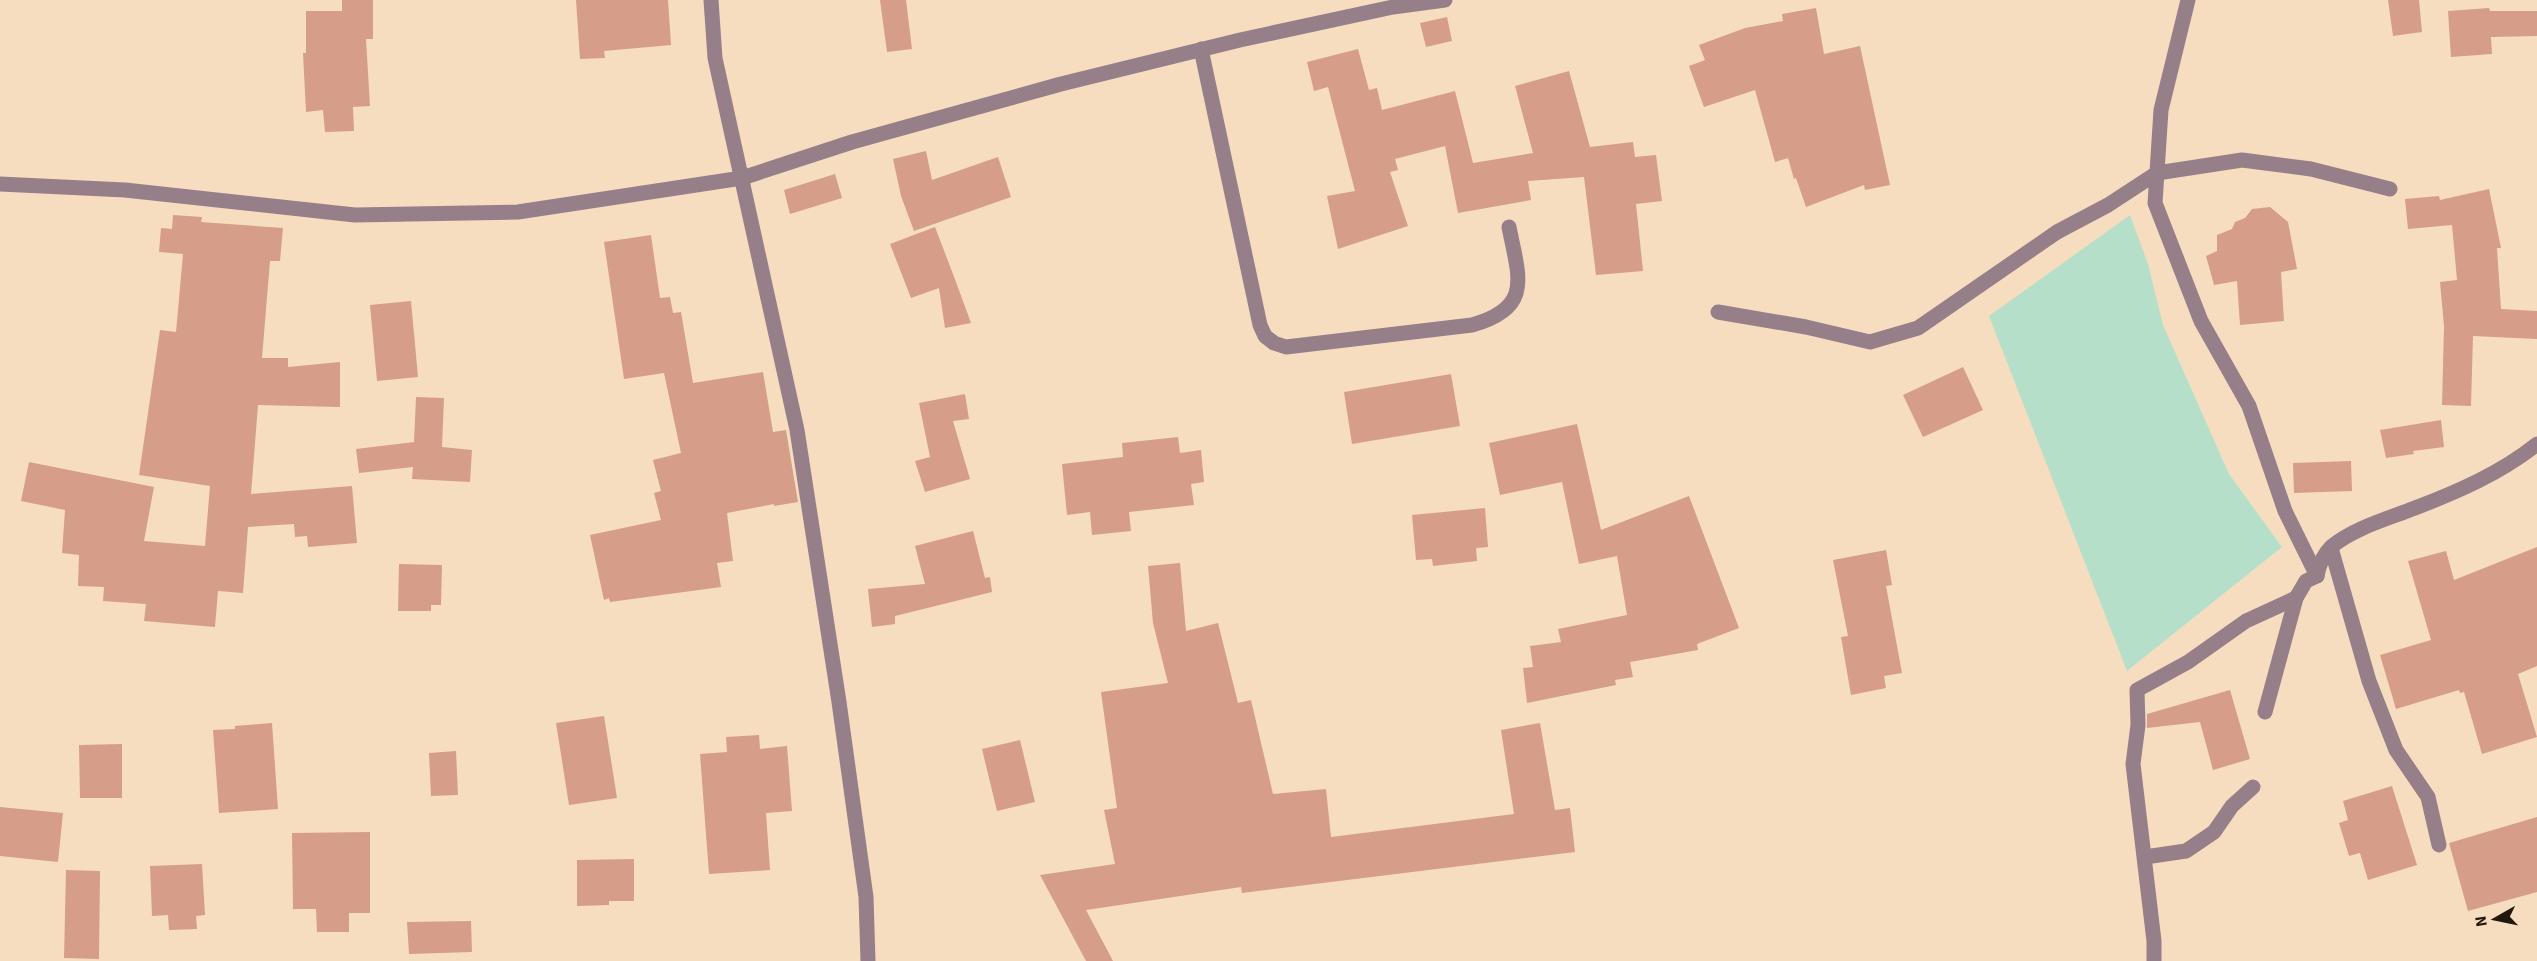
<svg xmlns="http://www.w3.org/2000/svg" width="2537" height="961" font-family="'Source Sans 3',sans-serif">
<style>
.green{fill:#b6dfca}
.building{fill:#d69d88}
.lines{fill:none;stroke-linecap:round;stroke-linejoin:round}
.street{stroke:#977f8a;stroke-width:15}
</style>
<rect width="100%" height="100%" fill="#f7ddc0"/>
<!-- green -->
<path class="green" d="M 2130,215 L 2148,264 L 2163,325 L 2229,474 L 2282,547 L 2127,671 L 1989,316 Z"/>
<!-- building -->
<g class="building">
<path d="M 342,0 L 373,0 L 373,39 L 366,39 L 370,106 L 353,107 L 354,131 L 325,132 L 323,110 L 306,112 L 303,53 L 306,53 L 306,11 L 342,11 Z"/>
<path d="M 576,0 L 668,0 L 671,45 L 604,51 L 605,58 L 580,59 Z"/>
<path d="M 880,0 L 906,0 L 912,49 L 887,52 Z"/>
<path d="M 2388,0 L 2419,0 L 2422,32 L 2393,36 Z"/>
<path d="M 1816,8 L 1824,54 L 1860,46 L 1890,185 L 1865,190 L 1864,185 L 1806,207 L 1796,178 L 1794,179 L 1788,158 L 1775,162 L 1755,90 L 1704,107 L 1689,66 L 1705,60 L 1699,45 L 1745,28 L 1783,21 L 1782,14 Z"/>
<path d="M 2489,8 L 2490,11 L 2537,11 L 2537,36 L 2491,37 L 2492,54 L 2451,57 L 2448,11 Z"/>
<path d="M 1447,17 L 1452,41 L 1426,47 L 1420,23 Z"/>
<path d="M 1358,49 L 1369,90 L 1377,88 L 1382,110 L 1455,91 L 1473,163 L 1533,153 L 1515,86 L 1569,71 L 1590,147 L 1633,142 L 1635,157 L 1656,155 L 1662,201 L 1636,204 L 1643,271 L 1596,275 L 1584,177 L 1528,181 L 1531,200 L 1458,213 L 1445,146 L 1395,159 L 1398,170 L 1390,172 L 1408,226 L 1338,249 L 1327,196 L 1355,191 L 1328,87 L 1314,91 L 1307,62 Z"/>
<path d="M 926,151 L 932,180 L 998,157 L 1011,197 L 914,231 L 901,196 L 893,159 Z"/>
<path d="M 835,174 L 842,198 L 790,214 L 784,190 Z"/>
<path d="M 2489,189 L 2501,248 L 2497,248 L 2501,309 L 2537,311 L 2537,339 L 2473,336 L 2471,406 L 2442,405 L 2444,326 L 2440,282 L 2457,280 L 2452,225 L 2408,229 L 2405,199 L 2439,196 L 2440,200 Z"/>
<path d="M 2270,207 L 2288,222 L 2297,269 L 2281,272 L 2284,321 L 2240,325 L 2237,281 L 2214,285 L 2206,256 L 2217,251 L 2217,235 L 2232,229 L 2235,222 L 2245,218 L 2252,209 Z"/>
<path d="M 173,215 L 202,217 L 201,222 L 283,228 L 280,261 L 270,261 L 262,358 L 288,358 L 288,367 L 340,362 L 340,407 L 258,405 L 251,494 L 352,486 L 357,543 L 308,547 L 307,536 L 295,537 L 294,524 L 248,527 L 243,593 L 218,591 L 215,627 L 144,621 L 146,604 L 103,601 L 104,587 L 78,586 L 79,555 L 62,553 L 65,510 L 21,501 L 29,462 L 154,487 L 144,541 L 205,546 L 210,486 L 139,475 L 160,330 L 176,332 L 183,254 L 159,252 L 161,228 L 172,229 Z"/>
<path d="M 935,227 L 956,282 L 971,323 L 945,328 L 939,288 L 911,298 L 890,244 Z"/>
<path d="M 651,235 L 660,298 L 670,297 L 673,313 L 681,312 L 693,383 L 763,372 L 773,432 L 786,430 L 798,502 L 774,506 L 774,504 L 727,513 L 733,561 L 717,563 L 721,587 L 610,602 L 609,598 L 604,600 L 590,535 L 661,520 L 654,493 L 661,491 L 653,460 L 681,453 L 664,373 L 624,379 L 604,242 Z"/>
<path d="M 411,301 L 418,377 L 377,381 L 370,305 Z"/>
<path d="M 1963,367 L 1983,410 L 1923,437 L 1903,395 Z"/>
<path d="M 1451,374 L 1460,426 L 1352,444 L 1344,392 Z"/>
<path d="M 965,394 L 969,419 L 953,421 L 970,479 L 925,492 L 915,461 L 930,457 L 919,403 Z"/>
<path d="M 416,397 L 444,398 L 442,447 L 472,450 L 470,482 L 412,479 L 413,467 L 359,473 L 356,449 L 414,442 Z"/>
<path d="M 2441,420 L 2444,447 L 2413,451 L 2414,454 L 2386,458 L 2380,430 Z"/>
<path d="M 1577,424 L 1601,530 L 1689,496 L 1739,628 L 1697,644 L 1698,650 L 1630,662 L 1633,677 L 1615,680 L 1616,685 L 1527,703 L 1523,668 L 1533,667 L 1530,646 L 1561,642 L 1558,629 L 1627,615 L 1617,556 L 1579,564 L 1562,482 L 1500,495 L 1489,443 Z"/>
<path d="M 1178,437 L 1180,453 L 1201,450 L 1204,482 L 1191,484 L 1194,505 L 1129,512 L 1131,531 L 1092,535 L 1090,512 L 1067,515 L 1062,464 L 1123,457 L 1122,443 Z"/>
<path d="M 2351,461 L 2352,491 L 2294,493 L 2293,463 Z"/>
<path d="M 1485,508 L 1488,547 L 1476,548 L 1477,561 L 1433,566 L 1432,559 L 1416,560 L 1412,515 Z"/>
<path d="M 973,531 L 985,578 L 990,577 L 992,592 L 895,616 L 895,624 L 872,627 L 868,589 L 925,584 L 915,546 Z"/>
<path d="M 2537,547 L 2537,666 L 2518,674 L 2537,737 L 2482,754 L 2464,692 L 2460,693 L 2459,690 L 2396,709 L 2380,655 L 2431,640 L 2408,561 L 2446,551 L 2454,580 Z"/>
<path d="M 1886,550 L 1892,585 L 1886,586 L 1902,673 L 1884,676 L 1886,688 L 1851,695 L 1841,637 L 1848,636 L 1833,560 Z"/>
<path d="M 1180,563 L 1186,631 L 1218,623 L 1238,703 L 1251,700 L 1273,794 L 1326,789 L 1331,837 L 1514,814 L 1501,730 L 1540,723 L 1555,810 L 1570,808 L 1575,852 L 1242,893 L 1241,887 L 1086,910 L 1113,961 L 1086,961 L 1040,875 L 1115,864 L 1104,810 L 1117,808 L 1101,692 L 1168,683 L 1153,623 L 1148,566 Z"/>
<path d="M 399,564 L 442,565 L 441,605 L 431,605 L 431,611 L 398,611 Z"/>
<path d="M 2230,690 L 2250,759 L 2213,770 L 2200,722 L 2147,728 L 2147,714 Z"/>
<path d="M 604,716 L 617,798 L 569,805 L 556,723 Z"/>
<path d="M 272,723 L 278,809 L 219,813 L 213,730 L 235,729 L 235,726 Z"/>
<path d="M 759,735 L 760,749 L 787,746 L 792,811 L 766,813 L 770,870 L 709,874 L 700,754 L 727,752 L 726,737 Z"/>
<path d="M 1020,740 L 1035,802 L 997,811 L 982,749 Z"/>
<path d="M 122,744 L 122,798 L 80,798 L 79,745 Z"/>
<path d="M 456,751 L 458,795 L 431,796 L 429,753 Z"/>
<path d="M 2392,786 L 2417,865 L 2368,880 L 2360,853 L 2349,856 L 2339,823 L 2348,820 L 2343,801 Z"/>
<path d="M 0,807 L 63,813 L 58,862 L 0,856 Z"/>
<path d="M 2537,817 L 2537,892 L 2468,911 L 2449,843 Z"/>
<path d="M 370,832 L 370,913 L 349,913 L 349,932 L 317,932 L 316,909 L 293,909 L 292,833 Z"/>
<path d="M 634,859 L 634,901 L 609,901 L 609,905 L 577,906 L 577,860 Z"/>
<path d="M 202,864 L 205,915 L 196,916 L 197,929 L 169,930 L 168,915 L 152,916 L 150,866 Z"/>
<path d="M 66,870 L 100,871 L 99,959 L 64,958 Z"/>
<path d="M 471,921 L 472,952 L 409,954 L 407,922 Z"/>
</g>
<g class="lines">
<!-- street -->
<g class="street">
<path d="M 711,0 L 715,58 L 797,430 L 839,702 L 866,897 L 868,961"/>
<path d="M 2188,0 L 2161,110 L 2155,203 L 2201,321 L 2249,406 L 2285,511 L 2317,576"/>
<path d="M 1201,49 L 1260,325 L 1265,336 L 1274,343 L 1286,347 L 1472,325 C 1533,308 1519,278 1509,227"/>
<path d="M 0,184 L 125,190 L 355,215 L 518,212 L 742,178 L 852,142 L 1061,84 L 1240,40 L 1393,7 L 1445,0"/>
<path d="M 1718,312 L 1806,327 L 1870,342 L 1918,328 L 2057,232 L 2108,205 L 2157,173 L 2242,160 L 2311,169 L 2390,189"/>
<path d="M 2331,548 L 2369,681 L 2396,750 L 2428,797 L 2439,845"/>
<path d="M 2265,712 L 2296,598 L 2306,581 L 2317,576 C 2319,565 2323,555 2331,547 C 2354,528 2387,519 2415,508 C 2457,492 2501,473 2537,444"/>
<path d="M 2145,857 L 2186,851 L 2214,832 L 2232,806 L 2253,787"/>
<path d="M 2154,961 L 2154,941 L 2133,764 L 2138,725 L 2137,690 L 2188,662 L 2246,621 L 2296,598"/>
</g>
</g>
<!-- north arrow -->
<g transform="translate(2495 919) rotate(261)" stroke="#f7ddc0" stroke-width="4.5" paint-order="stroke">
<path d="M0-4.5L10 22L0 15L-10 22Z" fill="#20170d"/>
<text y="-9" font-size="16" font-weight="bold" text-anchor="middle" fill="#20170d">N</text>
</g>
</svg>
